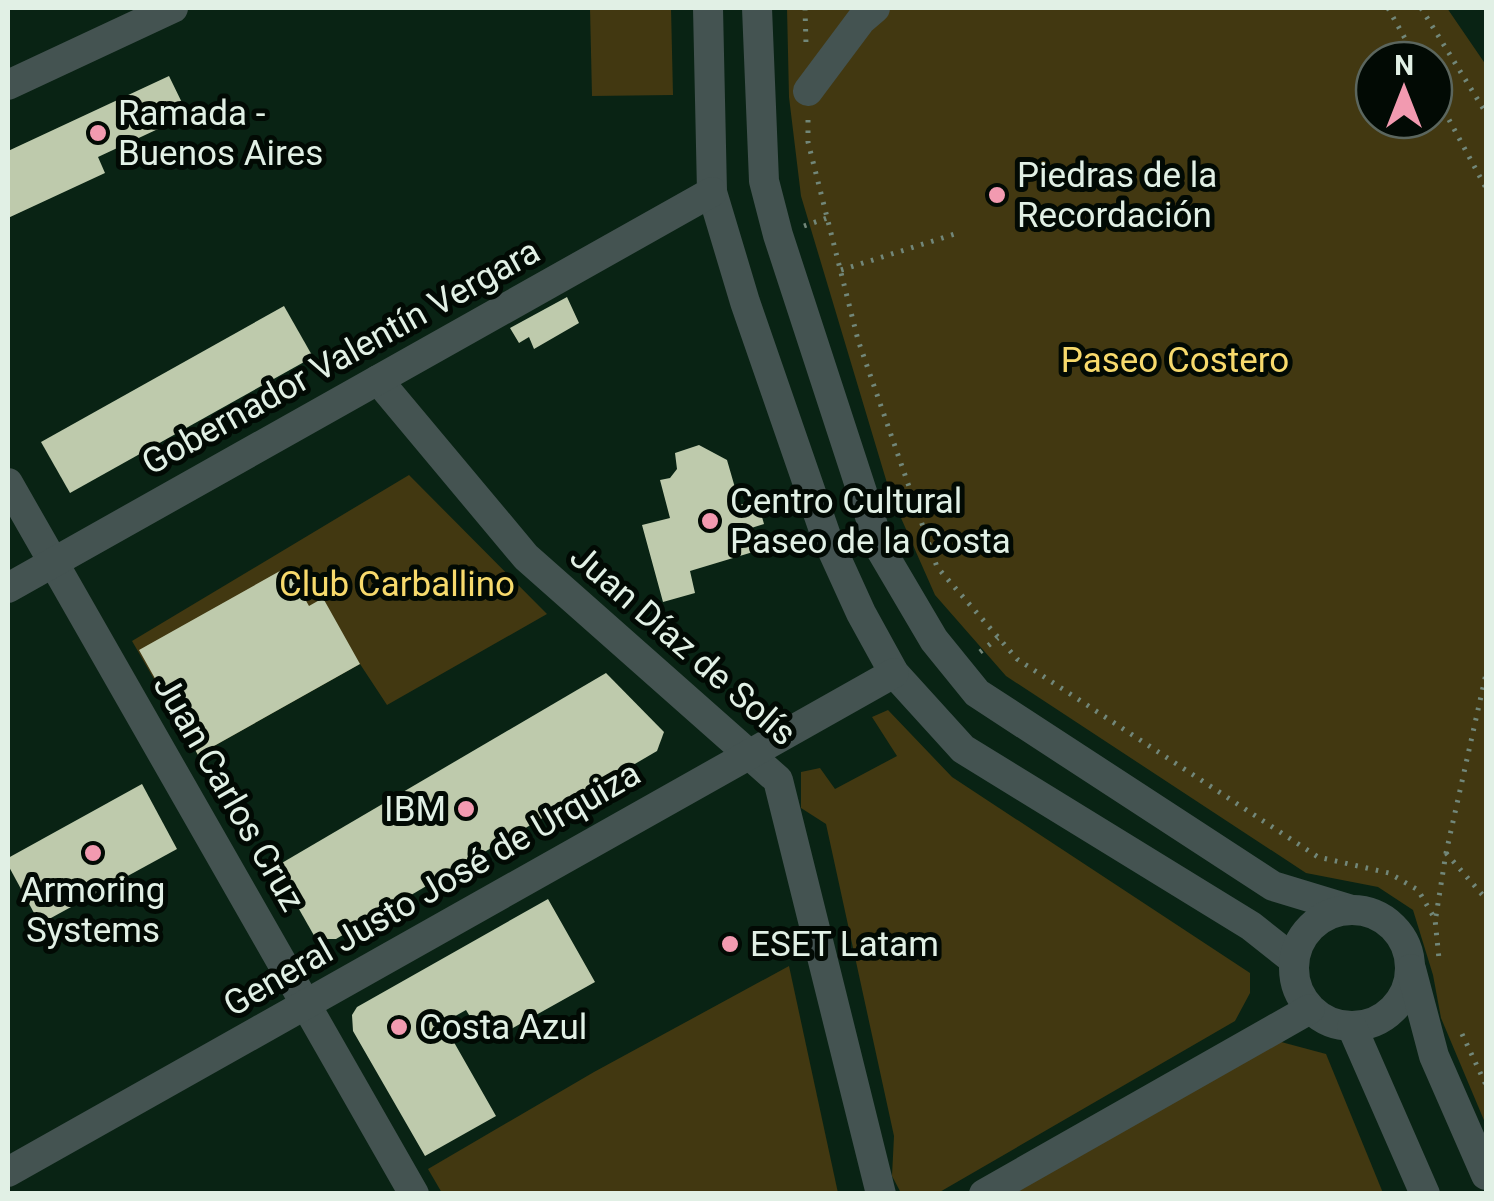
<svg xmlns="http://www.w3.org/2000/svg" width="1494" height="1201" font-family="Roboto,sans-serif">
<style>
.green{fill:#423811;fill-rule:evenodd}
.building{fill:#becaac}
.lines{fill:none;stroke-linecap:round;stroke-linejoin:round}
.path{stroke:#728779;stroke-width:5;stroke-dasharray:2.5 8;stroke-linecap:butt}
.minor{stroke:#445351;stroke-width:30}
.poi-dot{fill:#f29ab0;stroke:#020a04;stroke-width:4}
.labels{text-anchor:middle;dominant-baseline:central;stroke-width:10;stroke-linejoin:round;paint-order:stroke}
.poi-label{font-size:35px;fill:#e1f0e5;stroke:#020a04;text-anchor:start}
.street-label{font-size:35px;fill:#e1f0e5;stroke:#020a04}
.park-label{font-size:35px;fill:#f7da6c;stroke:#020a04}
</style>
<rect width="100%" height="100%" fill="#092314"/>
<!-- green -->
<g class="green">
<path d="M 590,8 L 671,8 L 673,95 L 592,96 Z"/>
<path d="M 787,8 L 1447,8 L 1486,65 L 1486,1125 L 1441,1018 L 1433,975 L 1413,910 L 1378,887 L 1306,873 L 1006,676 L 935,595 L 890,493 L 801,196 L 789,97 ZM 1374,60 L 1434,60 L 1434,120 L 1374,120 Z"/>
<path d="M 409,475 L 547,614 L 387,705 L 360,664 L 198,755 L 132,641 Z"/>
<path d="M 888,710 L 952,777 L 1250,973 L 1250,993 L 1235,1021 L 938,1193 L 901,1193 L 892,1176 L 894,1136 L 826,824 L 801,808 L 801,772 L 820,768 L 835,789 L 897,756 L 872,717 Z"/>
<path d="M 789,966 L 838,1193 L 442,1193 L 428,1169 L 594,1072 Z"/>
<path d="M 1263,1037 L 1326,1054 L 1383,1193 L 995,1194 Z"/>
</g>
<!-- building -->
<g class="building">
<path d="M 169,76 L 188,115 L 98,157 L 105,173 L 8,218 L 8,151 Z"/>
<path d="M 567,297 L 579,323 L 534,349 L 529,337 L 519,343 L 510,328 Z"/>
<path d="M 284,306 L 313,357 L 70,493 L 41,442 Z"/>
<path d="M 699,445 L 727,460 L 740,505 L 757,499 L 764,524 L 748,529 L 753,552 L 690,571 L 695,593 L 663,602 L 642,525 L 670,518 L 660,480 L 670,478 L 677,469 L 675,453 Z"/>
<path d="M 287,567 L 309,606 L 323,598 L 360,664 L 198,755 L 139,650 Z"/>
<path d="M 606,673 L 664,732 L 657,751 L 336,939 L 316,939 L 275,867 Z"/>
<path d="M 142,784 L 177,849 L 40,924 L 8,865 L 8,858 Z"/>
<path d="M 548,899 L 595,982 L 486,1043 L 466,1010 L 443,1023 L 496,1116 L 425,1156 L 353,1031 L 352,1015 L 357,1007 Z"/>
</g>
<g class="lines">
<!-- path -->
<g class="path">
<path d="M 805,8 L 806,44"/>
<path d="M 1388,8 L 1417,60"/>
<path d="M 1421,8 L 1486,113"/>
<path d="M 1434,92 L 1486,188"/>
<path d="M 808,120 L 808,142 L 858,340 L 937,567 L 1017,659 L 1318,857 L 1389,873 L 1418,890 L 1435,919 L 1439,959"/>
<path d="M 804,226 L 827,218"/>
<path d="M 841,270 L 955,234"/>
<path d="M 980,652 L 998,638"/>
<path d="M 1446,853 L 1486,899"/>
<path d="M 1436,916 L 1446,853 L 1486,674"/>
<path d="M 1462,1034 L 1486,1085"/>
</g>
<!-- minor -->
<g class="minor">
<path d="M 708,8 L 712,192 L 745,302 L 826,536 L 861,613 L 894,673 L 963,749 L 1251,926 L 1294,960"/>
<path d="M 757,8 L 764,181 L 778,235 L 881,550 L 934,640 L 977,693 L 1273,886 L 1352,910"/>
<path d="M 8,85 L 173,8"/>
<path d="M 808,91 L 861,20 L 875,8"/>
<path d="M 378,380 L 526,557 L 778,780 L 881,1194"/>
<path d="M 8,483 L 414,1194"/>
<path d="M 8,588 L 712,192"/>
<circle cx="1352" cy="968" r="58"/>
<path d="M 1411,969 L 1434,1056 L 1486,1175"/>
<path d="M 1352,1027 L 1425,1194"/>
<path d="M 8,1172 L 894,673"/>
<path d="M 984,1194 L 1310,1009"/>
</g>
</g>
<!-- markers -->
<g class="poi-dot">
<circle cx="98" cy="133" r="10"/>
<circle cx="997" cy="195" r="10"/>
<circle cx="710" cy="521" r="10"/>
<circle cx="466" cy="809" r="10"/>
<circle cx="93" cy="853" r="10"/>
<circle cx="730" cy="944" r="10"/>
<circle cx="399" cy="1027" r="10"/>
</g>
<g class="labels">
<!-- poi labels -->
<g class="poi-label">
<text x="118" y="113">Ramada -<tspan x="118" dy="40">Buenos Aires</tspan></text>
<text x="1017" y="175">Piedras de la<tspan x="1017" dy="40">Recordación</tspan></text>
<text x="730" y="501">Centro Cultural<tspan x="730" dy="40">Paseo de la Costa</tspan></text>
<text x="446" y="809" text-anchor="end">IBM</text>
<text x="93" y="890" text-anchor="middle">Armoring<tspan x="93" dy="40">Systems</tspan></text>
<text x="750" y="944">ESET Latam</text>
<text x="419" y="1027">Costa Azul</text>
</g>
<!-- street labels -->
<g class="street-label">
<text transform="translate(341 357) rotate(-29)">Gobernador Valentín Vergara</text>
<text transform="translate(683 645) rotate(41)">Juan Díaz de Solís</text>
<text transform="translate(229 793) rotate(60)">Juan Carlos Cruz</text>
<text transform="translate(432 889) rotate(-30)">General Justo José de Urquiza</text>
</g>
<!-- park labels -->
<g class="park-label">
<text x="1175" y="360">Paseo Costero</text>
<text x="397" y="584">Club Carballino</text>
</g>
</g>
<!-- border -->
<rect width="1494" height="1201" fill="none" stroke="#e1f0e5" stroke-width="20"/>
<!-- north arrow -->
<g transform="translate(1404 90)"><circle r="48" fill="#020a04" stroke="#5b665e" stroke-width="2.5"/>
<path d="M0-8L18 38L0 25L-18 38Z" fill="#f29ab0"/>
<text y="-15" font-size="28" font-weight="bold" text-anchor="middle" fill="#e1f0e5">N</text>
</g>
</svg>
